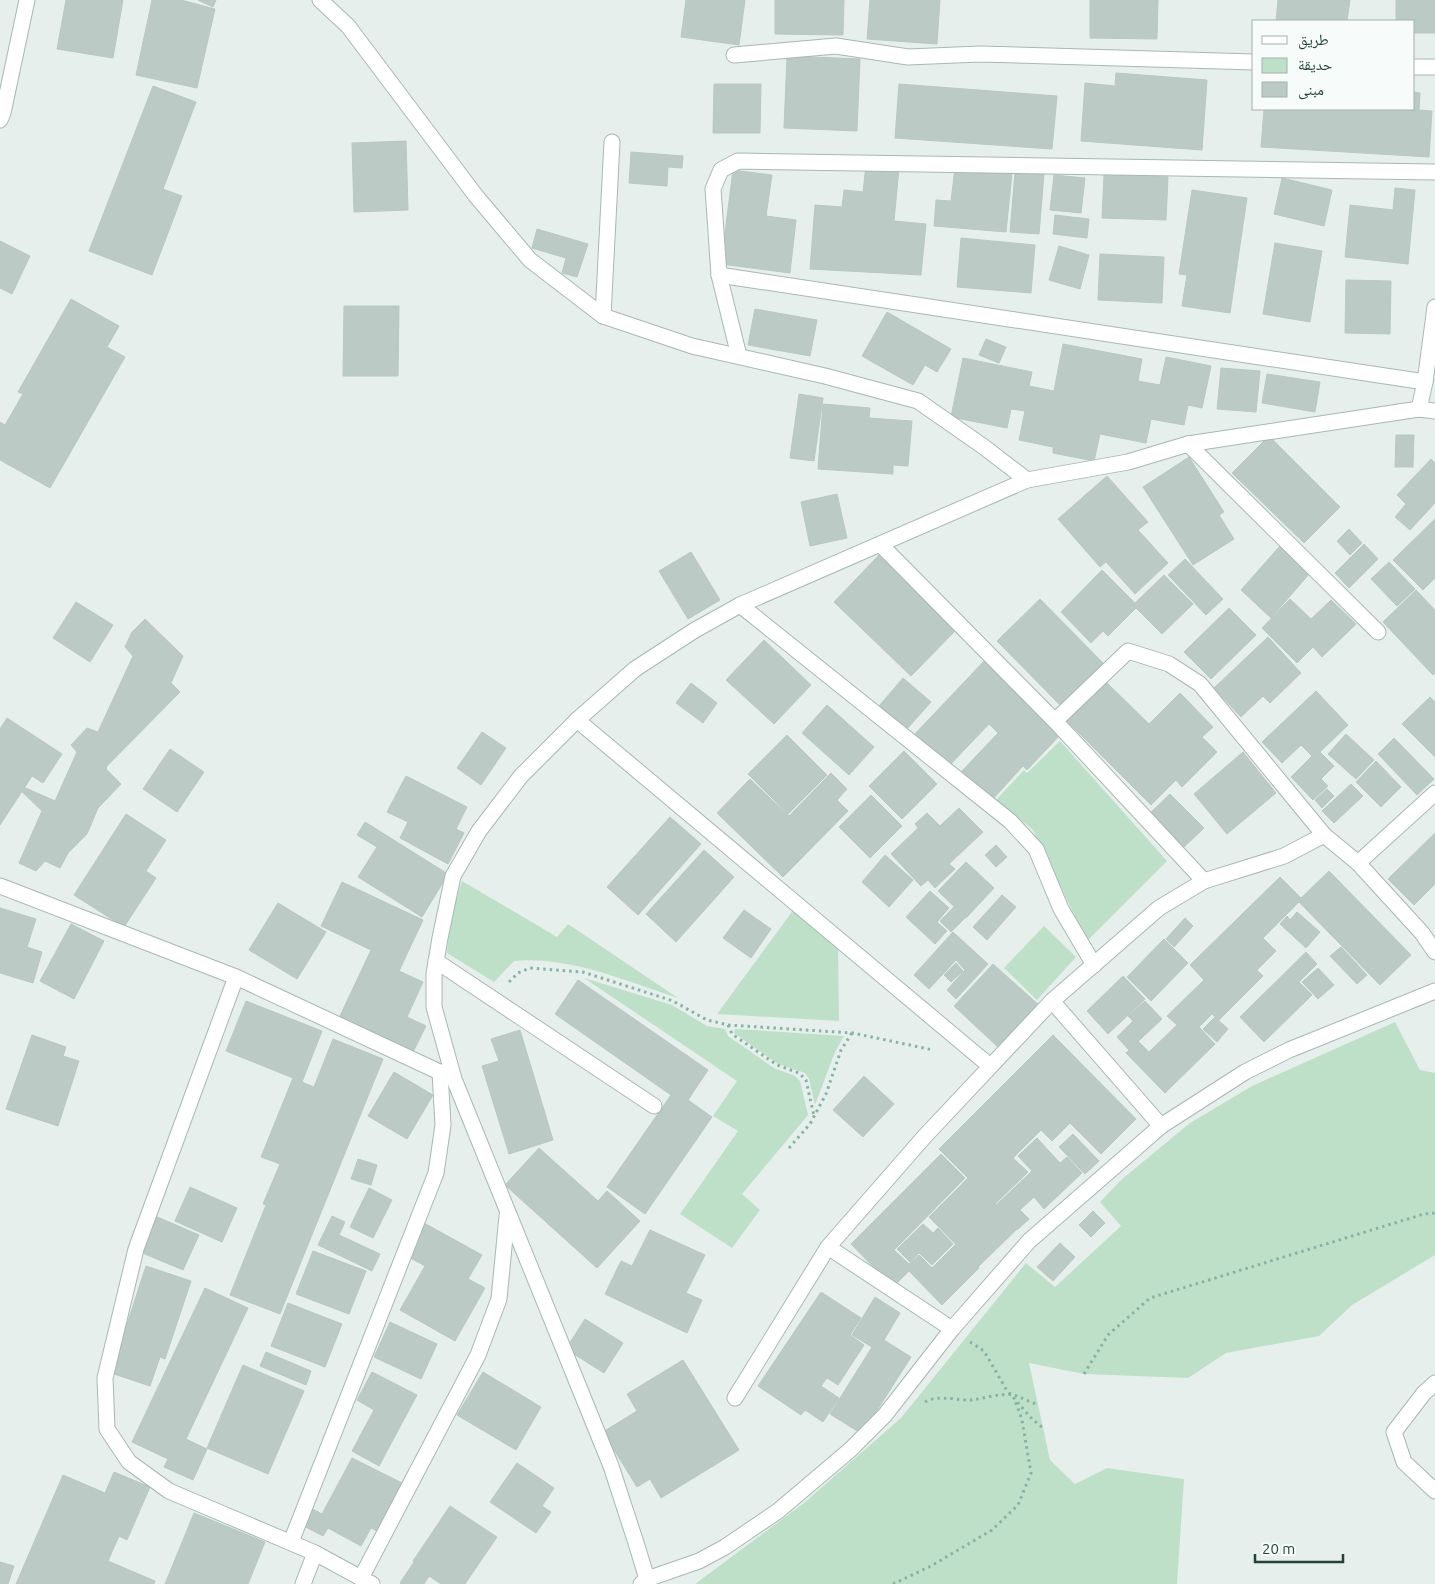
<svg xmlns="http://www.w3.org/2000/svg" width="1435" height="1584" font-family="Ubuntu,'Noto Naskh Arabic',sans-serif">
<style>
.green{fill:#bfe0c8}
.building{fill:#bbcac4;stroke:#b8c9c2}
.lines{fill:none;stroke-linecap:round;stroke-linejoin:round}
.service-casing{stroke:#a8b8b2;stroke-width:17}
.minor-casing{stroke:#a8b8b2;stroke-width:17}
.path{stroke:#86b3a5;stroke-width:3;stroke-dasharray:2.5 4;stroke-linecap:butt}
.service{stroke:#fff;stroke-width:15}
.minor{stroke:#fff;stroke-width:15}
</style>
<rect width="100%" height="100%" fill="#e6efeb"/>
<!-- green -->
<g class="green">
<path d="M 1060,741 L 1167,861 L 1087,941 L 1033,830 L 996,800 L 1024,770 L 1027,773 Z"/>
<path d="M 462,881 L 557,937 L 568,924 L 678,998 C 625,981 570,956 514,961 L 494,982 L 447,953 C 449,925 453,907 462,881 Z"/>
<path d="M 794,909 L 838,945 L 839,1021 L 717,1014 Z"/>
<path d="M 1044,926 L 1076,957 L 1037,1000 L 1004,968 Z"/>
<path d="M 584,978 L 672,1005 L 707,1026 L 725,1029 L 728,1036 L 774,1068 L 795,1076 L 800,1081 L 808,1115 L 742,1194 L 760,1210 L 732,1248 L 680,1214 L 738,1131 L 713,1116 L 737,1081 Z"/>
<path d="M 1395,1022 L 1420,1070 L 1435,1073 L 1435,1255 L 1352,1305 L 1319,1336 L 1226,1353 L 1188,1378 L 1084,1374 L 1029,1363 L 1050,1460 L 1075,1484 L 1107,1468 L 1184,1479 L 1177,1584 L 695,1584 L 804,1503 L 901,1418 L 1026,1263 L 1055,1287 L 1121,1226 L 1100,1202 L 1121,1180 L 1190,1123 L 1252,1086 Z"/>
<path d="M 735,1029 L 844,1036 L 835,1052 L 815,1105 L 809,1079 L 805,1073 L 778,1064 L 734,1033 Z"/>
</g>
<!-- building -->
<g class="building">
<path d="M 66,0 L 123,0 L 113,58 L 57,49 Z"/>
<path d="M 152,0 L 181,0 L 215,9 L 197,88 L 136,75 Z"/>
<path d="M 198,0 L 216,0 L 213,7 Z"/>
<path d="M 686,0 L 745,0 L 739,45 L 681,37 Z"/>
<path d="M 775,0 L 844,0 L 843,35 L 775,34 Z"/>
<path d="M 870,0 L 940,0 L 937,44 L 867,39 Z"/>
<path d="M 1090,0 L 1158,0 L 1157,39 L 1090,38 Z"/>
<path d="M 1278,0 L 1350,0 L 1347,21 L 1276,21 Z"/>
<path d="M 1396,0 L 1435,0 L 1435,33 L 1414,33 L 1414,21 L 1396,21 Z"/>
<path d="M 787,56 L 860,59 L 857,131 L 784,128 Z"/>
<path d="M 1116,73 L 1207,80 L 1202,150 L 1081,141 L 1085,83 L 1115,86 Z"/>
<path d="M 714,84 L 761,84 L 760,133 L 713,133 Z"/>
<path d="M 899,84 L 1057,96 L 1052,149 L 895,138 Z"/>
<path d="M 153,86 L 196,102 L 163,189 L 182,196 L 152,275 L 89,251 Z"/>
<path d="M 1414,92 L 1420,93 L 1419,110 L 1432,111 L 1429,157 L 1261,147 L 1264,109 L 1414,109 Z"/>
<path d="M 406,141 L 408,210 L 354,212 L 352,143 Z"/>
<path d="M 631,152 L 683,156 L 682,168 L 668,167 L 667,186 L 629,183 Z"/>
<path d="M 866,165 L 899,168 L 894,221 L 926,224 L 921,275 L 810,269 L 815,205 L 842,207 L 844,190 L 863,192 Z"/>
<path d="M 955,168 L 1012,173 L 1006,232 L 934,226 L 936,200 L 951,201 Z"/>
<path d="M 733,170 L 772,175 L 766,216 L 796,220 L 790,273 L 721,264 Z"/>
<path d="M 1015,172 L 1044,174 L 1039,234 L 1010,232 Z"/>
<path d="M 1054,175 L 1085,178 L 1081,213 L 1050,210 Z"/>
<path d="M 1104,175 L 1168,177 L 1166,220 L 1102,218 Z"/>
<path d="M 1282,178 L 1332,190 L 1324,226 L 1274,214 Z"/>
<path d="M 1395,188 L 1415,190 L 1408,264 L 1345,257 L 1350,205 L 1393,210 Z"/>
<path d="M 1192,190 L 1247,198 L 1230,313 L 1182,306 L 1187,275 L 1179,274 Z"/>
<path d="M 1055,215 L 1089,219 L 1087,238 L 1053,234 Z"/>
<path d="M 537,229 L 588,244 L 577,277 L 562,273 L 566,258 L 532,248 Z"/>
<path d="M 961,238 L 1035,245 L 1031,293 L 957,287 Z"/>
<path d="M 0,241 L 30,256 L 12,294 L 0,288 Z"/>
<path d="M 1275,243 L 1322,251 L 1310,322 L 1263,314 Z"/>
<path d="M 1059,246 L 1089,255 L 1080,289 L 1049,280 Z"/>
<path d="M 1100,254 L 1164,257 L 1162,303 L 1098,300 Z"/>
<path d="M 1346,280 L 1391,281 L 1390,334 L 1345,333 Z"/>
<path d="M 71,299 L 119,326 L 107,347 L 125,357 L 50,488 L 0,460 L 0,422 L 5,425 L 23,394 L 18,392 Z"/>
<path d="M 344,306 L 399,306 L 398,376 L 343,376 Z"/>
<path d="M 755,309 L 817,320 L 810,356 L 748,345 Z"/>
<path d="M 887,312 L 951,349 L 937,372 L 925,365 L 913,385 L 862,356 Z"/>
<path d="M 986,339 L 1006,347 L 999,363 L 979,355 Z"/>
<path d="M 1063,344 L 1142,359 L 1138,381 L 1160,385 L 1166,357 L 1211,366 L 1202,408 L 1188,405 L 1184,425 L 1151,419 L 1146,443 L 1100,434 L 1094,461 L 1053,453 L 1053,447 L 1019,440 L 1025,411 L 1011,409 L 1007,428 L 951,417 L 963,358 L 1032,372 L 1029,386 L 1054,391 Z"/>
<path d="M 1221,368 L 1260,371 L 1256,412 L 1217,409 Z"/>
<path d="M 1267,374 L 1320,382 L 1315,412 L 1262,403 Z"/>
<path d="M 799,394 L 823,398 L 814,461 L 790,458 Z"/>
<path d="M 823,404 L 870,408 L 869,418 L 912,421 L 908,466 L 893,465 L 893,474 L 818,469 Z"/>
<path d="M 1396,435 L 1414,435 L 1413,467 L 1395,467 Z"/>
<path d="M 1269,436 L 1340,507 L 1304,543 L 1232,473 Z"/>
<path d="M 1189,457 L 1224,512 L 1219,515 L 1234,539 L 1193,565 L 1143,487 Z"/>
<path d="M 1431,459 L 1435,463 L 1435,503 L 1410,530 L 1395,517 L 1406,504 L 1397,495 Z"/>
<path d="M 1107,476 L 1148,522 L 1138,530 L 1168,563 L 1135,594 L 1106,562 L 1100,567 L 1058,519 Z"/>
<path d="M 837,494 L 847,538 L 810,546 L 801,502 Z"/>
<path d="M 1435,519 L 1435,578 L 1423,590 L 1393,560 Z"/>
<path d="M 1349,529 L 1362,543 L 1350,555 L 1337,541 Z"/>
<path d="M 1364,544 L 1378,559 L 1349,588 L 1335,573 Z"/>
<path d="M 1280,546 L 1310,573 L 1271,618 L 1241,590 Z"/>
<path d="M 691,552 L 720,600 L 688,619 L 659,571 Z"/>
<path d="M 879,555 L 957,629 L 911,676 L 834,602 Z"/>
<path d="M 1185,559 L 1223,599 L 1206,615 L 1168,575 Z"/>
<path d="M 1389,562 L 1415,589 L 1397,606 L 1371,579 Z"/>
<path d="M 1102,570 L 1138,606 L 1108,636 L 1103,631 L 1091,643 L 1061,612 Z"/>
<path d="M 1164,575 L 1193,604 L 1162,634 L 1133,605 Z"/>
<path d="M 1416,590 L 1435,610 L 1435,673 L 1433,675 L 1383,622 Z"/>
<path d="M 1040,599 L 1105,665 L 1062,707 L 997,641 Z"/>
<path d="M 1290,599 L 1311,619 L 1331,600 L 1356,624 L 1322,657 L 1313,647 L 1297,663 L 1262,628 Z"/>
<path d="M 76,602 L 113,625 L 90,662 L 53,638 Z"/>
<path d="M 1229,608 L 1256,635 L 1211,679 L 1184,652 Z"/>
<path d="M 145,619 L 183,656 L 171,683 L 180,692 L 107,766 L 106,769 L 121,784 L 98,808 L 87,834 L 68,853 L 60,868 L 45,861 L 36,871 L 19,863 L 42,811 L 12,782 L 55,801 L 77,752 L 71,745 L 87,728 L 98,732 L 133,656 L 125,647 L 132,632 Z"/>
<path d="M 1268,637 L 1301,673 L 1270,703 L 1263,696 L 1241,717 L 1214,688 Z"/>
<path d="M 764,640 L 811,685 L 774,724 L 726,680 Z"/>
<path d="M 986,659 L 1063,732 L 1027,770 L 1023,766 L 992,800 L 962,771 L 998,733 L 989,724 L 947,768 L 913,736 Z"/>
<path d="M 903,678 L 931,702 L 906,730 L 879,706 Z"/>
<path d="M 1104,680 L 1149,724 L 1180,693 L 1213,727 L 1202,737 L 1217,752 L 1182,787 L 1176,780 L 1151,805 L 1065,719 Z"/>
<path d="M 691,683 L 717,703 L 703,723 L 676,703 Z"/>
<path d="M 1316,691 L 1348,725 L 1320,752 L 1334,766 L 1321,779 L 1328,786 L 1313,800 L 1291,777 L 1312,756 L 1301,745 L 1282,763 L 1262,742 Z"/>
<path d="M 1430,697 L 1435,702 L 1435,757 L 1402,724 Z"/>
<path d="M 827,705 L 874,747 L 849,775 L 802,733 Z"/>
<path d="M 7,718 L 62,754 L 43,783 L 32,776 L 0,825 L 0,729 Z"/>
<path d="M 482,732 L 506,748 L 481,785 L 457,768 Z"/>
<path d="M 1346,734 L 1374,760 L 1356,779 L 1328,754 Z"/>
<path d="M 787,735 L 827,775 L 788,814 L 748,774 Z"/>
<path d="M 1394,738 L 1434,779 L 1417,795 L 1378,754 Z"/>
<path d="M 170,749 L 204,772 L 177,812 L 143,789 Z"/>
<path d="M 904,751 L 937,784 L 902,819 L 869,786 Z"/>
<path d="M 1243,752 L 1276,793 L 1227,834 L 1194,794 Z"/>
<path d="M 1376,761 L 1401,787 L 1381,807 L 1356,782 Z"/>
<path d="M 831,773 L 847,789 L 837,800 L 848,811 L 783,877 L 717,813 L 750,779 L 789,816 Z"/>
<path d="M 406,776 L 467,807 L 456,829 L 464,833 L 448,864 L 400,838 L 408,822 L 387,812 Z"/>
<path d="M 1351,784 L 1363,796 L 1334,823 L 1322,811 Z"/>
<path d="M 1327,789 L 1334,796 L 1322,808 L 1315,800 Z"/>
<path d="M 1170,794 L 1204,828 L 1183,848 L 1149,814 Z"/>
<path d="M 871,795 L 902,826 L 870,858 L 839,827 Z"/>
<path d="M 959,808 L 983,832 L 949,864 L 955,869 L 935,888 L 928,880 L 921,886 L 891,854 L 918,828 L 915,824 L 927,813 L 940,826 Z"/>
<path d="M 126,814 L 166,840 L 146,871 L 156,878 L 124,927 L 74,895 Z"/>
<path d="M 670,817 L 701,844 L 638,915 L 607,887 Z"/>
<path d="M 365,822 L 448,874 L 422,917 L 358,877 L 377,847 L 357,835 Z"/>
<path d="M 1435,833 L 1435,884 L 1414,905 L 1388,879 Z"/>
<path d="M 996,845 L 1007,857 L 996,867 L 985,855 Z"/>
<path d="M 704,850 L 734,877 L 676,942 L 646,914 Z"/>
<path d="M 885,855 L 913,880 L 889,907 L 862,882 Z"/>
<path d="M 966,862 L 994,888 L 966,918 L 938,891 Z"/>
<path d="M 1329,871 L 1411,955 L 1380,985 L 1298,901 Z"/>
<path d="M 1280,877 L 1302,899 L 1263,938 L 1276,951 L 1257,970 L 1263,976 L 1219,1020 L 1212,1014 L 1199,1027 L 1215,1044 L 1165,1093 L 1126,1053 L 1138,1041 L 1149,1052 L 1177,1025 L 1167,1016 L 1204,980 L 1190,965 Z"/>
<path d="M 342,882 L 423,920 L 399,971 L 423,982 L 407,1017 L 426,1026 L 413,1052 L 339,1018 L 371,950 L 321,926 Z"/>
<path d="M 930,891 L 949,908 L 937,922 L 947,931 L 935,944 L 906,917 Z"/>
<path d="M 1002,895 L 1016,907 L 987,940 L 973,927 Z"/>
<path d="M 278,903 L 326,932 L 297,979 L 249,950 Z"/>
<path d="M 954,907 L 965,918 L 951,932 L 940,921 Z"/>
<path d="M 0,908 L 36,919 L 27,947 L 42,952 L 33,983 L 0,973 Z"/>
<path d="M 744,910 L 771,929 L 751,958 L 723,938 Z"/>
<path d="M 1297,912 L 1320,932 L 1306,948 L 1280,924 L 1287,916 L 1290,920 Z"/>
<path d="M 1185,918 L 1193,926 L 1174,947 L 1166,939 Z"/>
<path d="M 71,924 L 104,941 L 74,999 L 40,981 Z"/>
<path d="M 953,932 L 988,964 L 956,999 L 947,990 L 965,970 L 956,960 L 929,989 L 914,975 Z"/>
<path d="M 1164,939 L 1188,963 L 1151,1001 L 1127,977 Z"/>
<path d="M 1341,947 L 1367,975 L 1357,984 L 1330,956 Z"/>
<path d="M 1306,952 L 1317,964 L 1299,982 L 1312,995 L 1264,1042 L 1240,1017 Z"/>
<path d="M 956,963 L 963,971 L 951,982 L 944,975 Z"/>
<path d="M 993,964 L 1040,1006 L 1000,1049 L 954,1006 Z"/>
<path d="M 1318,968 L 1334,985 L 1318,999 L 1302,982 Z"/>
<path d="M 1123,976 L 1145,999 L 1108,1034 L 1087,1011 Z"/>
<path d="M 578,980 L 708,1070 L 688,1100 L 712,1117 L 645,1214 L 607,1187 L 671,1095 L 555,1014 Z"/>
<path d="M 246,1001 L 322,1031 L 302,1082 L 314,1087 L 333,1039 L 383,1059 L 280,1314 L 230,1295 L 266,1205 L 263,1204 L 280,1164 L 261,1157 L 293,1078 L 226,1051 Z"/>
<path d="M 1145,1001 L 1162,1019 L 1129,1050 L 1117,1037 L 1133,1021 L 1128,1016 Z"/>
<path d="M 1215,1017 L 1228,1029 L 1217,1042 L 1203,1029 Z"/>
<path d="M 520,1030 L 553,1140 L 509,1154 L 482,1066 L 499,1061 L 491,1039 Z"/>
<path d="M 32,1035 L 66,1047 L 63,1056 L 79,1061 L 58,1126 L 6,1109 Z"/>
<path d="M 1053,1035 L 1136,1119 L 1101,1154 L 1070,1123 L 1052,1141 L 1041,1130 L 1013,1158 L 1028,1172 L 995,1204 L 1018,1228 L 978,1267 L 929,1217 L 968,1178 L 939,1149 Z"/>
<path d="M 394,1072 L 433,1095 L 407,1139 L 368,1116 Z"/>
<path d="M 864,1076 L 894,1104 L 863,1137 L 833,1110 Z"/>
<path d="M 1073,1134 L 1099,1161 L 1085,1174 L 1059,1147 Z"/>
<path d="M 1037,1138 L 1060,1163 L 1067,1157 L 1082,1173 L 1044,1209 L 1034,1197 L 1020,1210 L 1029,1219 L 1017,1230 L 994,1207 L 1032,1171 L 1018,1156 Z"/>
<path d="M 539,1148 L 598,1201 L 607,1191 L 640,1221 L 597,1268 L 505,1185 Z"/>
<path d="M 941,1154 L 965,1178 L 894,1250 L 909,1264 L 919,1255 L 932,1268 L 955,1245 L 979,1268 L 942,1305 L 909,1271 L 893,1287 L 851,1244 Z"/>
<path d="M 358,1159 L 377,1165 L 371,1185 L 351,1179 Z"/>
<path d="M 190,1187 L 237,1208 L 222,1242 L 175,1221 Z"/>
<path d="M 369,1188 L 392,1200 L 373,1238 L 350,1227 Z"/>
<path d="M 1093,1211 L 1105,1223 L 1091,1237 L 1079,1225 Z"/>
<path d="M 155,1216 L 199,1235 L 183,1270 L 140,1252 Z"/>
<path d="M 332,1216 L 345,1222 L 339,1235 L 380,1254 L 372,1271 L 318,1245 Z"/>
<path d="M 424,1223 L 482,1255 L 468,1279 L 485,1288 L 455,1341 L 400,1310 L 425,1266 L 405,1255 Z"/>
<path d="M 923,1224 L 933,1233 L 938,1228 L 953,1244 L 932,1265 L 919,1253 L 910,1262 L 897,1249 Z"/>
<path d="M 650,1230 L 705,1255 L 686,1293 L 702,1300 L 687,1333 L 605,1294 L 621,1261 L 632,1266 Z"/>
<path d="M 1060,1243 L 1075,1257 L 1053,1281 L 1037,1267 Z"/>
<path d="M 313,1251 L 366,1271 L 349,1314 L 296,1294 Z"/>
<path d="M 146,1266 L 191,1281 L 165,1359 L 160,1357 L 150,1386 L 111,1373 Z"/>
<path d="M 205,1288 L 248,1308 L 186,1439 L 207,1449 L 193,1480 L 164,1467 L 168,1459 L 132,1442 Z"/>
<path d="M 821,1292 L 861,1318 L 850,1335 L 864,1345 L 838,1385 L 827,1378 L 821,1386 L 839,1398 L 823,1422 L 805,1410 L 801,1415 L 758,1386 Z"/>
<path d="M 875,1297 L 900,1313 L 884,1340 L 911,1357 L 862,1434 L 830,1414 L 872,1347 L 852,1335 Z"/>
<path d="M 288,1303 L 342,1324 L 325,1367 L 271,1346 Z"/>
<path d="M 585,1319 L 623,1343 L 604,1373 L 566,1349 Z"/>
<path d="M 390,1322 L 437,1344 L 421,1379 L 374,1357 Z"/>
<path d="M 266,1352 L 311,1371 L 306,1385 L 260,1366 Z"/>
<path d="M 683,1360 L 739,1450 L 661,1498 L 650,1479 L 637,1487 L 603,1432 L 637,1411 L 627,1394 Z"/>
<path d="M 243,1365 L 304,1391 L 268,1474 L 207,1448 Z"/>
<path d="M 372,1372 L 417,1395 L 379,1466 L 352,1451 L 374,1410 L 357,1400 Z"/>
<path d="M 483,1372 L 541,1407 L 516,1450 L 457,1415 Z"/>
<path d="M 352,1458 L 402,1483 L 377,1531 L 371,1528 L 361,1546 L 328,1528 L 323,1536 L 302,1525 L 311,1508 L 322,1514 Z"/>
<path d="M 517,1463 L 554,1488 L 542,1506 L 551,1512 L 536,1533 L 490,1502 Z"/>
<path d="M 114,1472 L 150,1487 L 127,1540 L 119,1536 L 108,1561 L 155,1581 L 154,1584 L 16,1584 L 63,1475 L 105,1493 Z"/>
<path d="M 450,1506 L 497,1537 L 465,1584 L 441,1584 L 429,1576 L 424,1584 L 401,1584 L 400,1583 L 414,1562 L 413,1561 Z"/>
<path d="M 194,1513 L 265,1542 L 248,1584 L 165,1584 Z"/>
<path d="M 0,1562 L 14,1566 L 8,1584 L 0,1584 Z"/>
</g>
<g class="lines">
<!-- service casing -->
<g class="service-casing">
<path id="service" d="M 436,961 L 654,1106"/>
</g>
<!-- minor casing -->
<g class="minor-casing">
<g id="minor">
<path d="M 320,0 L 348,26 L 476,196 L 530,260 L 603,316 L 692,346 L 825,376 L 918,401 L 984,447 L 1027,480 L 1128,462 L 1188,444 L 1419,409 L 1435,411"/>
<path d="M 734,55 L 836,46 L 908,57 L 980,54 L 1254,62"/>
<path d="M 1414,67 L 1435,67"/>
<path d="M 0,120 L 3,113 L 27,0"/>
<path d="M 719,275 L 1425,382"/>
<path d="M 603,316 L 612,142"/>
<path d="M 739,356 L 719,275 L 713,189 L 721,170 L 738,161 L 1435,172"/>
<path d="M 1419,409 L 1425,382 L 1435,307"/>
<path d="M 1188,444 L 1378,632"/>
<path d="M 881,545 L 1055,721 L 1204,881"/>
<path d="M 740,605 L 1010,821 L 1036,849 L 1061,909 L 1094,965"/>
<path d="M 577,720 L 990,1066"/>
<path d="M 1055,721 L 1128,651 L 1169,664 L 1200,684 L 1324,835 L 1358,863 L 1422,933 L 1435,952"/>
<path d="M 1358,863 L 1435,793"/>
<path d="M 0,886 L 236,977 L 448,1076"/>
<path d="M 236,977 L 136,1249 L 105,1378 L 107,1429 L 129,1462 L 169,1491 L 315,1553 L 372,1584"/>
<path d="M 1052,1001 L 1161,1126"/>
<path d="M 828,1247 L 952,1329"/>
<path d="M 1435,1383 L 1424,1393 L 1394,1432 L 1404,1462 L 1435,1491"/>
<path d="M 735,1398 L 828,1247 L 925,1136 L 1052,1001 L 1159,908 L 1204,881 L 1284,856 L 1324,835"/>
<path d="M 291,1542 L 436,1173 L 443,1125 L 440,1072"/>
<path d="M 361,1578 L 478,1355 L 499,1299 L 507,1216"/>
<path d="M 647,1579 L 699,1561 L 725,1547 L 778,1511 L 850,1450 L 885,1415 L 952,1329 L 1029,1241 L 1161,1126 L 1245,1072 L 1289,1050 L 1435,991"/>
<path d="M 303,1584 L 315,1553"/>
<path d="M 641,1584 L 647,1579 L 637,1546 L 611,1466 L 454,1079 L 434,1007 L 434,974 L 440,938 L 453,876 L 479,831 L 521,776 L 577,720 L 635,669 L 695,630 L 740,605 L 1027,480"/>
</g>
</g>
<!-- path -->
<g class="path">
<path d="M 509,982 L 518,973 L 530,968 L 583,972 L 673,1001 L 707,1020 L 728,1025 L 853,1033 L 933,1050"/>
<path d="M 728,1025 L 732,1034 L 777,1065 L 799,1073 L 806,1080 L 814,1116"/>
<path d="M 789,1148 L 810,1124 L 826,1094 L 841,1050 L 852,1033"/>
<path d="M 970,1342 L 984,1351 L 1006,1389 L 1032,1419 L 1043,1428"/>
<path d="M 1084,1374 L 1108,1335 L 1150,1298 L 1424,1214 L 1435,1213"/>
<path d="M 925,1402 C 939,1394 957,1401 972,1400 C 985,1398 1000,1393 1012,1395 C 1021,1396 1029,1403 1038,1404"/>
<path d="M 893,1584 L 931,1566 L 992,1530 L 1018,1505 L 1031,1473 L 1022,1420 L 1015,1400"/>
</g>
<!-- service -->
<use href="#service" class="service"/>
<!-- minor -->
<use href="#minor" class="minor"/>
</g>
<!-- legend -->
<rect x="1252" y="20" width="162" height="90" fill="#f7fbf9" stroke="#a3b1ad"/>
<rect x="1262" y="36" width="25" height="8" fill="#ffffff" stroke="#a3b1ad"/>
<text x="1298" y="45" font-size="15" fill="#24423a">طريق</text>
<rect x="1262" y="58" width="25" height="15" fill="#bfe0c8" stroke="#a3b1ad"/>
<text x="1298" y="70" font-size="15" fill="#24423a">حديقة</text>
<rect x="1262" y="82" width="25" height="15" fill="#bbcac4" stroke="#a3b1ad"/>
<text x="1298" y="95" font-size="15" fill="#24423a">مبنى</text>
<!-- scale -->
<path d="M1255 1554v8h88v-8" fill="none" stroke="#24423a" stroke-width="2.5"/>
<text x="1262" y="1554" font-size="15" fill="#24423a" stroke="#f7fbf9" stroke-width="4" paint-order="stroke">20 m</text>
</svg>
